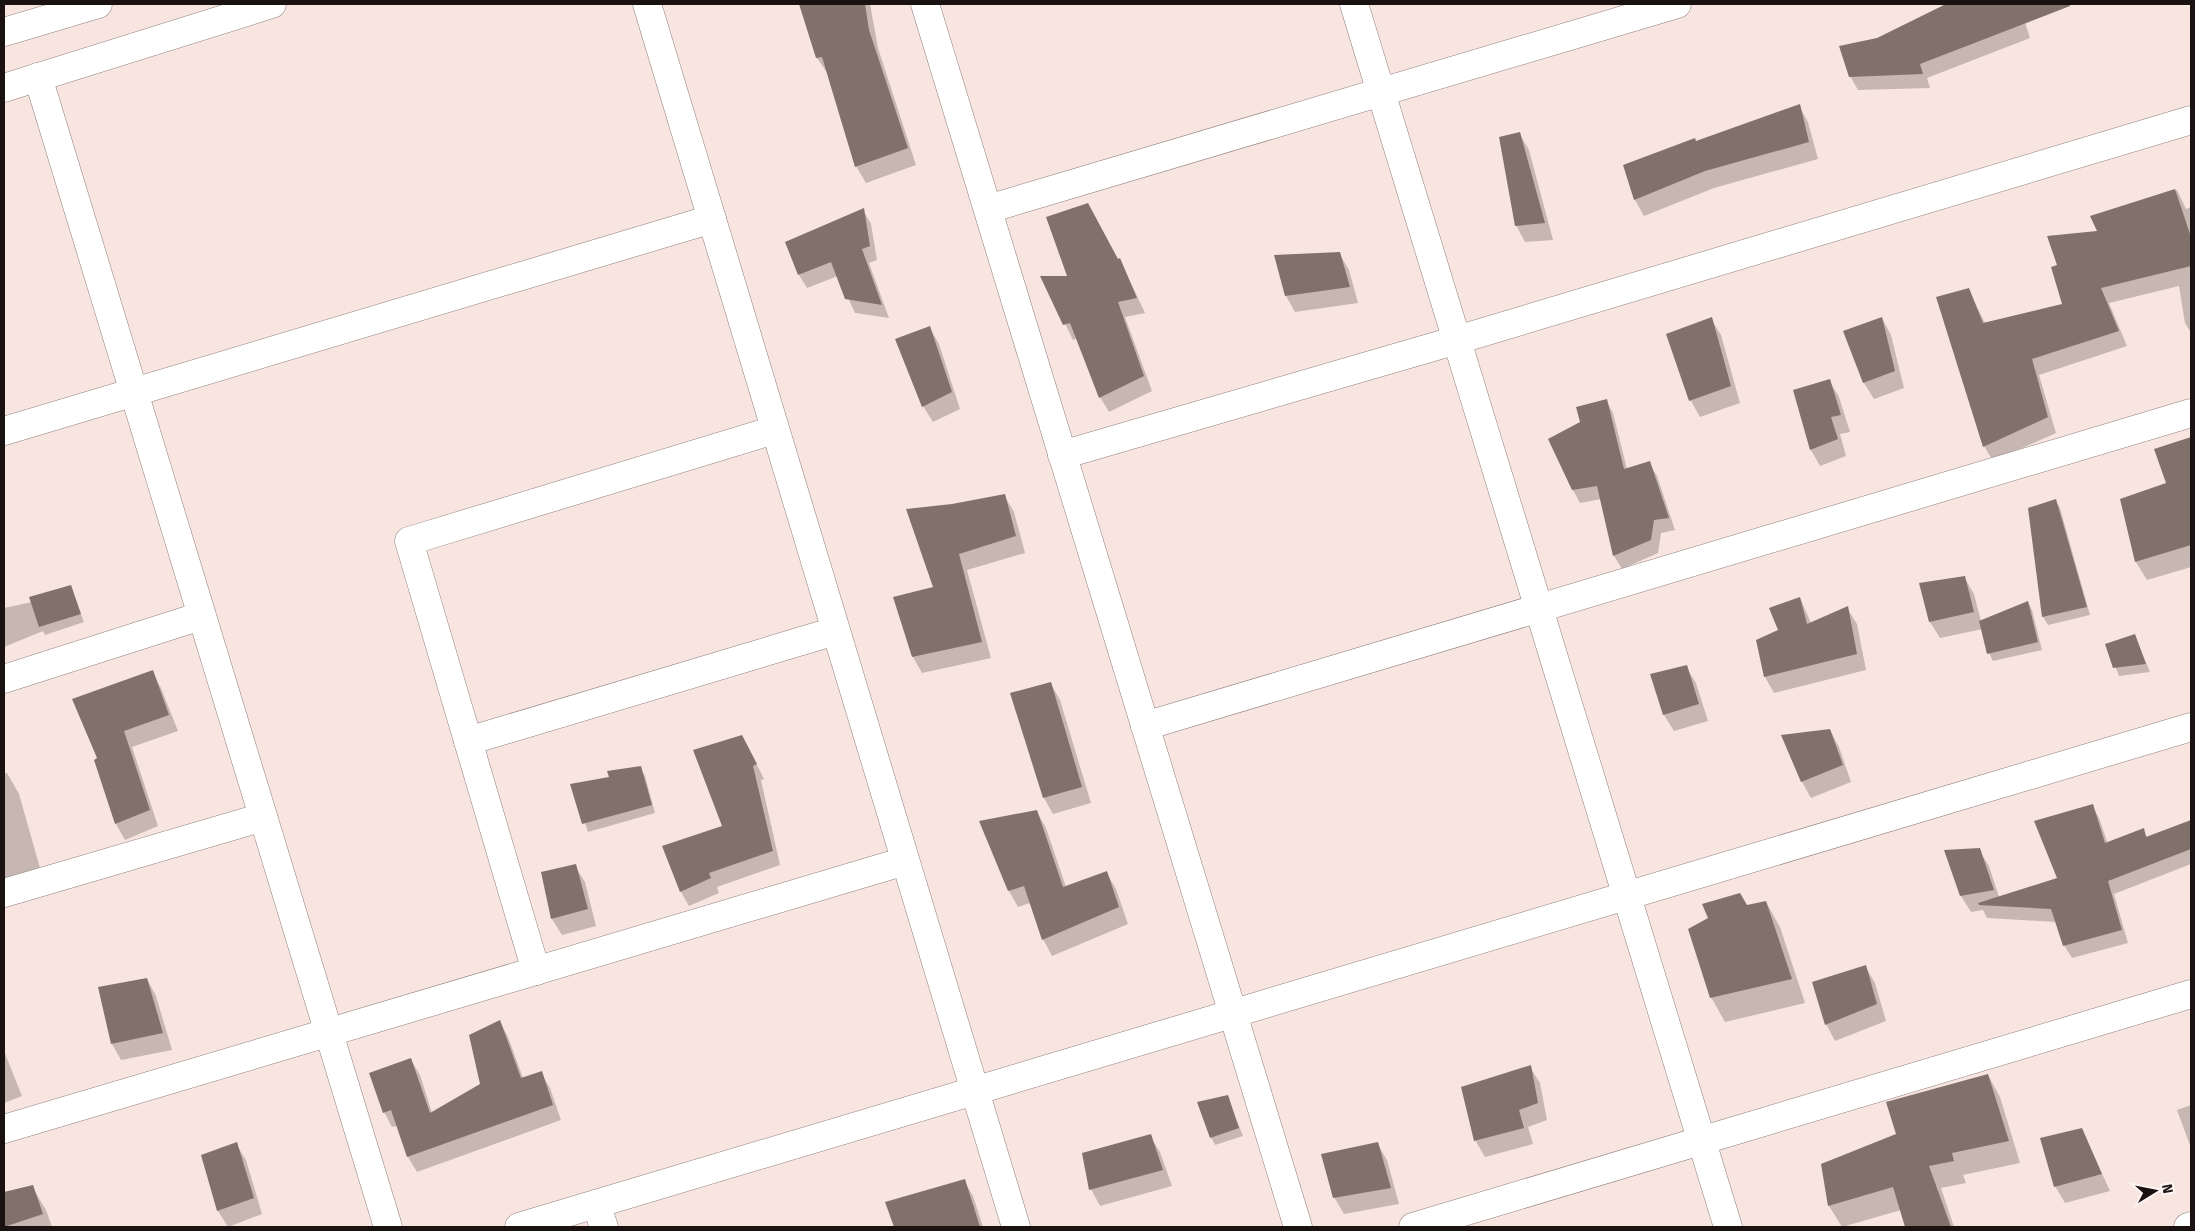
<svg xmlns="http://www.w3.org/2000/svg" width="2195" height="1231" font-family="'Fira Sans',sans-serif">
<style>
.shadow{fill:#0003}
.building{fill:#80726a}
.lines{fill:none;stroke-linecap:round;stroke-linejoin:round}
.street-casing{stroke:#907f7b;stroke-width:29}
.secondary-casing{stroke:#907f7b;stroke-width:29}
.street{stroke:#fff;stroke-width:28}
.secondary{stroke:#fff;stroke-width:28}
</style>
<rect width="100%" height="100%" fill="#f8e5e0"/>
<!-- shadow -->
<g class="shadow">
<path d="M 800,4 L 870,4 L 878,48 L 916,165 L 866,183 L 856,166 L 828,74 L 817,58 Z"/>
<path d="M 1948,4 L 2019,4 L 2030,38 L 1927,78 L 1930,88 L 1858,90 L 1850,76 L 1877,39 Z"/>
<path d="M 1799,106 L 1808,122 L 1818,159 L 1714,188 L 1644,216 L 1635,200 L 1624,166 Z"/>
<path d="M 1519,133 L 1529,150 L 1553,240 L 1525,242 L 1516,225 Z"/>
<path d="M 2177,190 L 2186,209 L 2191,207 L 2191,333 L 2185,323 L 2179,286 L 2109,303 L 2127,346 L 2039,375 L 2056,433 L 1993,461 L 1984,446 L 1968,289 L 1985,323 L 2063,305 L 2059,266 L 2099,232 L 2092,217 Z"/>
<path d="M 863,210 L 871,224 L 877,260 L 869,263 L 889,318 L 855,313 L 838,276 L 807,288 L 799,275 Z"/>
<path d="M 1339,253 L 1349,270 L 1358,303 L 1295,312 L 1286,296 Z"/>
<path d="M 1120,260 L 1145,313 L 1125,317 L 1152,391 L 1109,412 L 1100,397 L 1077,338 L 1073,340 L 1042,277 L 1069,277 Z"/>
<path d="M 1882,318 L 1891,335 L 1904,388 L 1874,399 L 1864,383 L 1844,332 Z"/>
<path d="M 1711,319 L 1721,335 L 1740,403 L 1700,417 L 1691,401 L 1668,335 Z"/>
<path d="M 930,328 L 939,344 L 960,409 L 933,422 L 923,406 Z"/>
<path d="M 1829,380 L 1839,397 L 1850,432 L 1840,434 L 1846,456 L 1820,466 L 1811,450 L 1794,390 Z"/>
<path d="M 1606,400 L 1613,413 L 1627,469 L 1649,463 L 1657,476 L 1675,530 L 1661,533 L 1658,553 L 1622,569 L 1614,556 L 1601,499 L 1580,503 L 1573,490 L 1582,422 Z"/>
<path d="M 2191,438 L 2191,567 L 2147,580 L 2136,562 L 2122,500 L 2168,484 L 2156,450 Z"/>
<path d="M 1004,495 L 1014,512 L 1025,553 L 967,570 L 991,658 L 922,673 L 913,657 L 934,588 L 952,505 Z"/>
<path d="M 2055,500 L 2060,508 L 2090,615 L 2048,625 L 2043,617 L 2030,509 Z"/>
<path d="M 1964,577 L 1974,594 L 1981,621 L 2028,602 L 2032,610 L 2042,650 L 1993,661 L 1989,653 L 1983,629 L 1940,638 L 1930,622 Z"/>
<path d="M 70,587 L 84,622 L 45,635 L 43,631 L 4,647 L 4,608 L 32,602 Z"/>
<path d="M 1800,598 L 1811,623 L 1847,608 L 1857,624 L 1866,670 L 1774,693 L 1765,677 L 1757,641 L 1779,631 Z"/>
<path d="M 2135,636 L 2150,672 L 2119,676 L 2107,645 Z"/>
<path d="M 1686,667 L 1696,683 L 1708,721 L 1674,731 L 1664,715 Z"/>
<path d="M 152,671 L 161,688 L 178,731 L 132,747 L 158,826 L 125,840 L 116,824 L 96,761 Z"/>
<path d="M 1051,684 L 1060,700 L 1091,803 L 1053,814 L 1044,798 L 1012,694 Z"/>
<path d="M 1830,730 L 1839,747 L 1851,782 L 1811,798 L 1802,782 L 1783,736 Z"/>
<path d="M 750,751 L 764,779 L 761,780 L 780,865 L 717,887 L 719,893 L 689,906 L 681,892 L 724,827 Z"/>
<path d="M 640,768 L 645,776 L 655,813 L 588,832 L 572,785 L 610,778 Z"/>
<path d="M 7,773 L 19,794 L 44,882 L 4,886 L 4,774 Z"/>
<path d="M 2092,806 L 2099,818 L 2108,844 L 2143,830 L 2148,838 L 2191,822 L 2191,864 L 2114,894 L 2128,943 L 2072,958 L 2064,945 L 2056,922 L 1987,918 L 1983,910 L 1971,912 L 1961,896 L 1979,850 L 1989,866 L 1999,897 L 2058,879 Z"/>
<path d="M 1037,812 L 1046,828 L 1066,887 L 1106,872 L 1116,889 L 1128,924 L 1052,956 L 1043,939 L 1030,903 L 1018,907 L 1009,891 Z"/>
<path d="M 575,866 L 585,882 L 596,926 L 562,935 L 552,919 Z"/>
<path d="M 1766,902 L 1780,927 L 1805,1003 L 1725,1022 L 1711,997 Z"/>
<path d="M 1865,966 L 1875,983 L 1886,1021 L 1835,1041 L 1826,1024 Z"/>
<path d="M 147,979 L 156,996 L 172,1050 L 121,1060 L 112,1044 Z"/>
<path d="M 500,1022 L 508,1037 L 523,1078 L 541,1073 L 550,1088 L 561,1120 L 417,1172 L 408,1157 L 398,1126 L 392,1127 L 384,1112 L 411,1060 L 420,1075 L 432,1113 L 481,1085 Z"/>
<path d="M 4,1051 L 22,1096 L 4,1103 Z"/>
<path d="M 1530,1067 L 1540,1083 L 1547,1120 L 1528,1127 L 1533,1144 L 1485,1157 L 1475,1140 Z"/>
<path d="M 1988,1075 L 2000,1097 L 2020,1163 L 1963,1175 L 1966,1183 L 1941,1188 L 1954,1227 L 1906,1227 L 1901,1210 L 1842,1227 L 1829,1206 L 1822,1165 L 1898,1135 Z"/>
<path d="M 1227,1096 L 1243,1136 L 1215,1145 L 1211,1137 Z"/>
<path d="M 2191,1105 L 2191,1148 L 2177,1110 Z"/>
<path d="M 2082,1130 L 2110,1191 L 2065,1203 L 2055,1186 Z"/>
<path d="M 1150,1136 L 1160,1152 L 1172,1186 L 1100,1206 L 1091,1189 Z"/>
<path d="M 1377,1143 L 1387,1160 L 1399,1204 L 1344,1214 L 1334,1197 Z"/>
<path d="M 236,1144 L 246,1160 L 262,1214 L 228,1227 L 218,1211 L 203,1156 Z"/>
<path d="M 964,1181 L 973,1196 L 983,1227 L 893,1227 Z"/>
<path d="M 32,1187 L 46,1210 L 52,1227 L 4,1227 L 4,1194 Z"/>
</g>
<!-- building -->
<g class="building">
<path d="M 799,4 L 865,4 L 869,30 L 908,148 L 855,167 L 822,57 L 816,58 Z"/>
<path d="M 1946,4 L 2070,4 L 2070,6 L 1920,64 L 1923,74 L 1849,77 L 1839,46 L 1877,38 Z"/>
<path d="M 1800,104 L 1809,142 L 1705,171 L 1634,200 L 1623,165 L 1695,138 L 1696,141 Z"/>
<path d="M 1520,132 L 1545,223 L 1515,226 L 1499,137 Z"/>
<path d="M 2175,189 L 2191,237 L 2191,266 L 2101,288 L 2119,331 L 2032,359 L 2048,417 L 1983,447 L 1936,297 L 1969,288 L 1983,323 L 2062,304 L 2051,267 L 2057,265 L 2047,236 L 2097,231 L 2090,216 Z"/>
<path d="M 1088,203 L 1118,259 L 1120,258 L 1137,298 L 1118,302 L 1144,376 L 1099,398 L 1070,323 L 1063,325 L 1040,276 L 1067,276 L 1046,217 Z"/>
<path d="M 864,208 L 870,246 L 862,249 L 882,305 L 845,299 L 831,262 L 798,275 L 785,242 Z"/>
<path d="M 1340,252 L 1350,287 L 1285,296 L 1274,255 Z"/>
<path d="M 1712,317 L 1731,386 L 1689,401 L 1666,334 Z"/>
<path d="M 1882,317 L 1895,371 L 1863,383 L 1843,331 Z"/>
<path d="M 930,326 L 952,392 L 922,407 L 895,339 Z"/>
<path d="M 1830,379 L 1841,415 L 1831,417 L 1838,439 L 1810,450 L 1793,390 Z"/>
<path d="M 1607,399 L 1624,469 L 1650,461 L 1669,518 L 1654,520 L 1651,540 L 1613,556 L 1597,486 L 1572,490 L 1548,439 L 1580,422 L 1576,407 Z"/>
<path d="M 2191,437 L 2191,545 L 2135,562 L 2120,499 L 2166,483 L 2154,449 Z"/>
<path d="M 1005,494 L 1016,536 L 959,554 L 982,642 L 912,657 L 893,597 L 933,587 L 906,509 L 952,504 Z"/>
<path d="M 2056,499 L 2087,607 L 2042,617 L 2028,508 Z"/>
<path d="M 1965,576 L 1974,612 L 1929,622 L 1919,583 Z"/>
<path d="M 71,585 L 81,614 L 39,627 L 29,597 Z"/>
<path d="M 1800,597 L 1807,624 L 1848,606 L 1857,654 L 1764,677 L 1756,640 L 1778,630 L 1769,608 Z"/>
<path d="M 2028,601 L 2038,642 L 1987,654 L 1979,621 Z"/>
<path d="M 2135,634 L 2146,664 L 2113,668 L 2105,644 Z"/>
<path d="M 1687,665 L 1699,704 L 1663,715 L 1650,674 Z"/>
<path d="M 153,670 L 169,715 L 124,731 L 150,810 L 115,824 L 94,760 L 97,758 L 72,699 Z"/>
<path d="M 1051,682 L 1082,787 L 1043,798 L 1010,693 Z"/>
<path d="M 1830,729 L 1843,765 L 1801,782 L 1781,735 Z"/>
<path d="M 742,735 L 757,764 L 753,766 L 773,851 L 709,873 L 711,878 L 680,892 L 662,846 L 722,826 L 693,750 Z"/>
<path d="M 641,766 L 652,805 L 582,824 L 570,784 L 609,777 L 607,771 Z"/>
<path d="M 2093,804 L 2105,843 L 2144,828 L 2146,837 L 2191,820 L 2191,849 L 2108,881 L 2122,930 L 2063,946 L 2051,909 L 1979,905 L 1978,903 L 2057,878 L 2034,821 Z"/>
<path d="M 1037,810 L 1063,887 L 1107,871 L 1119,907 L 1042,940 L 1024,886 L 1008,891 L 979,821 Z"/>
<path d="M 1980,848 L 1994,890 L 1960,896 L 1944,850 Z"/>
<path d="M 576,864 L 588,909 L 551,919 L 541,872 Z"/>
<path d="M 1740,893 L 1747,905 L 1766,901 L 1792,979 L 1710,998 L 1688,929 L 1708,918 L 1702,904 Z"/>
<path d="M 1866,965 L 1877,1004 L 1825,1025 L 1812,982 Z"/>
<path d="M 147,978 L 163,1033 L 111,1044 L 98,987 Z"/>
<path d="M 500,1020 L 521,1078 L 542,1071 L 553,1105 L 407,1157 L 391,1110 L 383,1113 L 369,1073 L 411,1058 L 430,1113 L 480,1084 L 469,1035 Z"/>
<path d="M 1531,1065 L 1538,1103 L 1519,1110 L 1524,1128 L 1474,1141 L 1461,1087 Z"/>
<path d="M 1988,1074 L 2009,1141 L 1952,1153 L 1954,1161 L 1929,1166 L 1951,1227 L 1905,1227 L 1893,1187 L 1828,1206 L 1821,1164 L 1896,1134 L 1886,1102 Z"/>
<path d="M 1228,1095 L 1239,1128 L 1210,1138 L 1197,1102 Z"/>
<path d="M 2082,1128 L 2102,1174 L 2054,1187 L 2040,1138 Z"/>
<path d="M 1151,1134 L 1163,1170 L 1089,1190 L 1082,1153 Z"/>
<path d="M 237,1142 L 254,1198 L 217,1211 L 201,1155 Z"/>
<path d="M 1378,1142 L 1391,1188 L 1333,1198 L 1321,1154 Z"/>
<path d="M 965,1179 L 980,1227 L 894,1227 L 885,1202 Z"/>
<path d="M 33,1185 L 43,1214 L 4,1227 L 4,1192 Z"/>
</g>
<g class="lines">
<!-- street casing -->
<g class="street-casing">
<g id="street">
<path d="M 647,4 L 1016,1227"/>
<path d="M 925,4 L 1298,1227"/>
<path d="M 1354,4 L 1728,1227"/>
<path d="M 38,77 L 388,1227"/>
<path d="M 988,209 L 1677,4"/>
<path d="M 4,431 L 712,219"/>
<path d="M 1062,455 L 1457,340 L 2191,120"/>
<path d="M 4,679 L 201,616"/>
<path d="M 1145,726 L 2191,413"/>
<path d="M 468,741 L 835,631"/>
<path d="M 4,893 L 263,817"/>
<path d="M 536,971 L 409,541 L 774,430"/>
<path d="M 4,1129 L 905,861"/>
<path d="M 596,1204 L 604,1227"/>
<path d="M 519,1227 L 2191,727"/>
<path d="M 1413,1227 L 2191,994"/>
<path d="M 2188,1227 L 2191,1226"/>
</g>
</g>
<!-- secondary casing -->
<g class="secondary-casing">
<g id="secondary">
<path d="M 4,32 L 98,4"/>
<path d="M 4,88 L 272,4"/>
</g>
</g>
<!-- street -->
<use href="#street" class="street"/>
<!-- secondary -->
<use href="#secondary" class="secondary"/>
</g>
<!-- border -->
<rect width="2195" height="1231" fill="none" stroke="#191211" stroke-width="10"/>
<!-- north arrow -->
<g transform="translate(2155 1191) rotate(80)" stroke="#fcf5f3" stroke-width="4" paint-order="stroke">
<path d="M0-4L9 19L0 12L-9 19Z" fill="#191211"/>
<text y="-8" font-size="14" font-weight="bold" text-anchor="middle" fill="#191211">N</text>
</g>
</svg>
